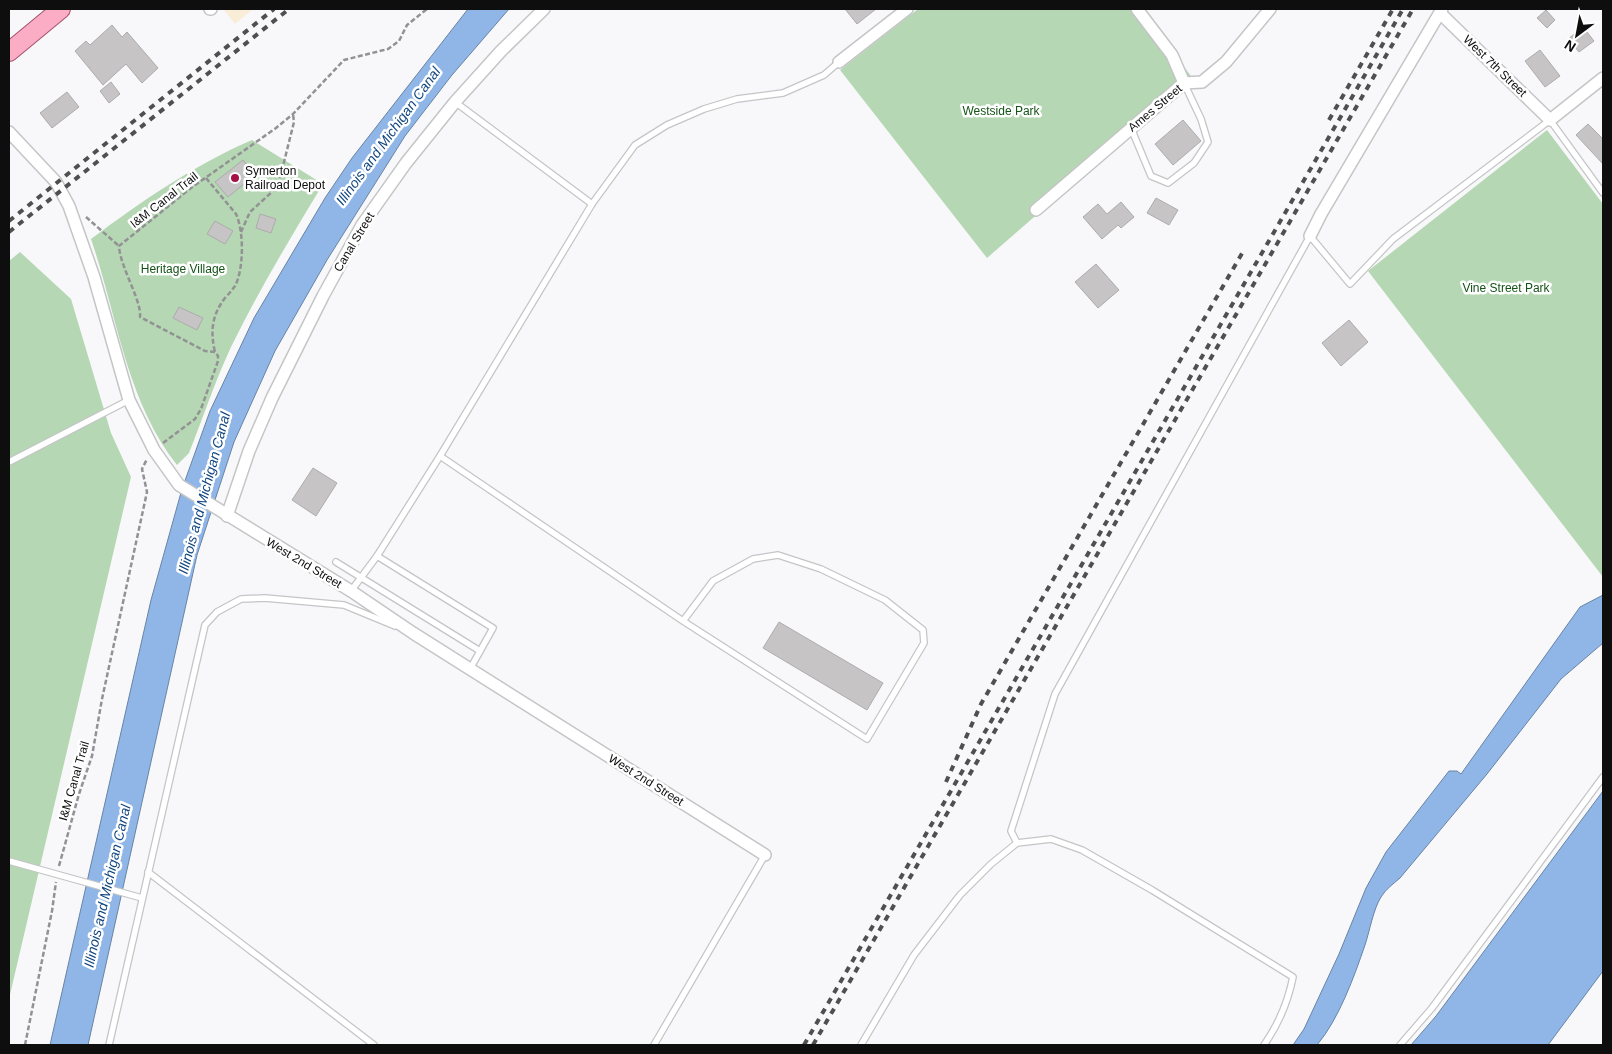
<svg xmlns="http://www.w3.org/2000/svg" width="1612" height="1054" font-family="Helvetica,sans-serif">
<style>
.commercial{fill:#f9edd8}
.green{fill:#b5d7b3}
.water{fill:#8fb6e6;stroke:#6884a5}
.building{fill:#c6c4c5;stroke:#adabac}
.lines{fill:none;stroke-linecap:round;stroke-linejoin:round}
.service-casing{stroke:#c4c5c6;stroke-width:8}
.minor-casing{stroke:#c4c5c6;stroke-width:14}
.primary-casing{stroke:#a5526c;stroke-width:20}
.path{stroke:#929294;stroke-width:2.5;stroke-dasharray:5 2.5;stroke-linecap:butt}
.service{stroke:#fff;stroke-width:5.5}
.minor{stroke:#fff;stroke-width:11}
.primary{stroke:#faadc5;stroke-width:18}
.rail{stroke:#4f4f4f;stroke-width:4;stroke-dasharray:6 6;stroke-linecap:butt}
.poi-dot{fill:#a61045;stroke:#fff;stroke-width:2}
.labels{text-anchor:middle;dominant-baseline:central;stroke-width:5;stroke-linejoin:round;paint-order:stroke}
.street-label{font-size:12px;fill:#0e0e0e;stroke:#fff}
.park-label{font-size:12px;fill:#145316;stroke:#fff}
.poi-label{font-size:12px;fill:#0e0e0e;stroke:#fff;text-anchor:start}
.water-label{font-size:14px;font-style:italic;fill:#10457f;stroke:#fff}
</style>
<rect width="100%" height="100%" fill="#f8f8fa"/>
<!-- commercial -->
<path class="commercial" d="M 223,9 L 253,9 L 235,24 Z"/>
<!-- green -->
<g class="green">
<path d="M 918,9 L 1142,9 L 1193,79 L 987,258 L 840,70 Z"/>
<path d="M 1547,130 L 1603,204 L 1603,577 L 1368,271 Z"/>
<path d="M 252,140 L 323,184 C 291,237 259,290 231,347 C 215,381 203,418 189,453 L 177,465 C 126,400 117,315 91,239 C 142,201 194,165 252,140 Z"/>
<path d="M 20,252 L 71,299 L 111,433 L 131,477 L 9,999 L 9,261 Z"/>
</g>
<!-- water -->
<g class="water">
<path d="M 468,9 L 509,9 L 452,75 L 405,136 L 327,260 L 275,351 L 234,442 L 197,555 L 88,1045 L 50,1045 L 151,600 L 182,489 L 210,411 L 254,318 L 325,198 L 352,158 Z"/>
<path d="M 1603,595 L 1603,643 L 1561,679 L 1487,774 L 1400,878 C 1393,884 1386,889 1381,897 C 1373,910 1370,930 1365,945 C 1354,977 1339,1019 1317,1045 L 1293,1045 L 1304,1029 L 1339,954 L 1366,888 L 1386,852 L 1449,771 L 1457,771 L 1461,774 L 1580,607 Z"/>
<path d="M 1603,791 L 1603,971 L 1548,1045 L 1411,1045 L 1436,1016 Z"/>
</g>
<!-- building -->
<g class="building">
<path d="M 845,9 L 876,9 L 857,24 Z"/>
<path d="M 1546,10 L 1555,20 L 1547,28 L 1537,18 Z"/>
<path d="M 112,25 L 122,37 L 127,32 L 158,68 L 142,83 L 126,64 L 103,85 L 75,51 L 86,41 L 90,45 Z"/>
<path d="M 1583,27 L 1594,41 L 1579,52 L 1568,39 Z"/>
<path d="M 1540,50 L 1560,76 L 1545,87 L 1525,61 Z"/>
<path d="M 111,82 L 120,94 L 109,103 L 100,91 Z"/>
<path d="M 67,92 L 79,107 L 52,128 L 40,113 Z"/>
<path d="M 1183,120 L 1201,141 L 1173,165 L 1155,144 Z"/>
<path d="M 1588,124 L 1603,139 L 1603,164 L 1576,135 Z"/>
<path d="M 243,160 L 255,175 L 228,197 L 215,182 Z"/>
<path d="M 1156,198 L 1178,210 L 1169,225 L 1147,213 Z"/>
<path d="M 1121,202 L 1134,217 L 1121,228 L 1118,225 L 1102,239 L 1083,217 L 1098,204 L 1107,214 Z"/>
<path d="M 260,214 L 276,219 L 271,233 L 256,228 Z"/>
<path d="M 215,221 L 233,231 L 225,244 L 207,234 Z"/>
<path d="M 1096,264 L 1119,290 L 1098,308 L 1075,282 Z"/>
<path d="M 179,307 L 203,318 L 197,330 L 173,318 Z"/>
<path d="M 1349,320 L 1368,342 L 1341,366 L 1322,343 Z"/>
<path d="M 313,468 L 337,483 L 316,516 L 292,500 Z"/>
<path d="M 779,622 L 883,683 L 867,710 L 763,648 Z"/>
</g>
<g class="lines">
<!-- service casing -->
<g class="service-casing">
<g id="service">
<path d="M 455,102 L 592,204"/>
<path d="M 1131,128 L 1151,176 L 1168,183 L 1194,163 L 1208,142 L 1201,119 L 1184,83"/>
<path d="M 440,456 L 683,621 L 867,739 L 924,643 L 923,630 L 885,600 L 821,569 L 778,555 L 753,559 L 713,581 L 683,621"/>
<path d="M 9,462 L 129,400"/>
<path d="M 377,556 L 493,628 L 470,669"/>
<path d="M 336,562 L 480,651"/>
<path d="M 351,591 L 377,556 L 440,456 L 592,204 L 635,145 L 667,125 L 704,109 L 737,99 L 783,93 L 824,75 L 839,62"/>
<path d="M 1017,843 L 1011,831 L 1055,694 L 1310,236 L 1350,284 L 1393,239 L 1550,120 L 1603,193"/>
<path d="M 9,861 L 142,898"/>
<path d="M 148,872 L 374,1045"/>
<path d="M 109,1045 L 205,625 L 217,612 L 241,599 L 265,598 L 344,605 L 395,626"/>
<path d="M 654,1045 L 765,855"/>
<path d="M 861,1045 L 914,955 L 960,895 L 991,864 L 1017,843 L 1051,839 L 1082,850 L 1152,890 L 1293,977 C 1288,1002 1278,1025 1264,1045"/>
<path d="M 1400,1045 L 1432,1008 L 1603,777"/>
</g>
</g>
<!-- minor casing -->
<g class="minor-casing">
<g id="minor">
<path d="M 210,9 L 211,9"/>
<path d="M 1137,9 L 1172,55 L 1184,83"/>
<path d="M 1440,13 L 1550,120 L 1603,78"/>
<path d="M 839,62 L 907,9"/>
<path d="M 9,132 L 56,182 L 69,206 L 94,277 L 129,400 L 154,450 L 179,485 L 351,591 L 413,633 L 765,855"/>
<path d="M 1036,210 L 1184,83 L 1202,82 L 1226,62 L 1270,9"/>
<path d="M 1310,236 L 1321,214 L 1442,9"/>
<path d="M 227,516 L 249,451 L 272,398 L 323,296 L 362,225 L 406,163 L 455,102 L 501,51 L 544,9"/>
</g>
</g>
<!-- primary casing -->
<g class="primary-casing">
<path id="primary" d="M 9,52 L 61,9"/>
</g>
<!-- path -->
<g class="path">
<path d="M 206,178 L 236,214 C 244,231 244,269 235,286 C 232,290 229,294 225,298 C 212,315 210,331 215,352"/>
<path d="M 86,217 L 119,246"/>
<path d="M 241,232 L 250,212 L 273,191 L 277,184 L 281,174 L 294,122 L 293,114"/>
<path d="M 163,443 L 195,419 L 201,409 L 218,361 L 218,356 L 215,352 L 205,351 L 140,317 C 142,301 120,267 119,246 L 191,188 L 276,128 L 293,114 L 344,60 L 388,49 L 399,41 L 407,25 L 427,9"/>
<path d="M 59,866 L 79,794 L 92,756 L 102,699 L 147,492 L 142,469 L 147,459"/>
<path d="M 25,1045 L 52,911 L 56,882"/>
</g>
<!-- service -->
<use href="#service" class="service"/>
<!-- minor -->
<use href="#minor" class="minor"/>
<!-- primary -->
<use href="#primary" class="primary"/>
<!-- rail -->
<g class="rail">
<path d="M 1329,120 L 1393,9"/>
<path d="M 9,221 L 274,9"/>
<path d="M 9,232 L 289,9"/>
<path d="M 946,782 L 981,704 L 1244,250"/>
<path d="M 804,1045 L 1403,9"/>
<path d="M 813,1045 L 1413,9"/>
</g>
</g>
<!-- markers -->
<circle class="poi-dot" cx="235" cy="178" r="5"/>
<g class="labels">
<!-- street labels -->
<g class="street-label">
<text transform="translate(1495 66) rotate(44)">West 7th Street</text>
<text transform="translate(1155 108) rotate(-40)">Ames Street</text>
<text transform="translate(164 200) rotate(-38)">I&amp;M Canal Trail</text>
<text transform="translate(354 242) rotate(-59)">Canal Street</text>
<text transform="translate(304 563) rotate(31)">West 2nd Street</text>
<text transform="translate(646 780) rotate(32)">West 2nd Street</text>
<text transform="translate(74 781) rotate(-74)">I&amp;M Canal Trail</text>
</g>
<!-- park labels -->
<g class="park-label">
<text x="1001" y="111">Westside Park</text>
<text x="183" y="269">Heritage Village</text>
<text x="1506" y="288">Vine Street Park</text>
</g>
<!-- poi labels -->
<g class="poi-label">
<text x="245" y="171">Symerton<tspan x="245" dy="14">Railroad Depot</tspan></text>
</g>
<!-- water labels -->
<g class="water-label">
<text transform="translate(388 136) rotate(-54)">Illinois and Michigan Canal</text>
<text transform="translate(204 493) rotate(-75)">Illinois and Michigan Canal</text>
<text transform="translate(107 886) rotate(-77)">Illinois and Michigan Canal</text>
</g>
</g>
<!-- border -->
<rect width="1612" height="1054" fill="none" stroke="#0e0e0e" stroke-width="20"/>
<!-- north arrow -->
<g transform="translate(1577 35) rotate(212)" stroke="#ffffff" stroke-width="4" paint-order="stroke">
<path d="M0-4L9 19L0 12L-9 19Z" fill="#0e0e0e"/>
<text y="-8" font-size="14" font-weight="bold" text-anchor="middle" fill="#0e0e0e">N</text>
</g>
</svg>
